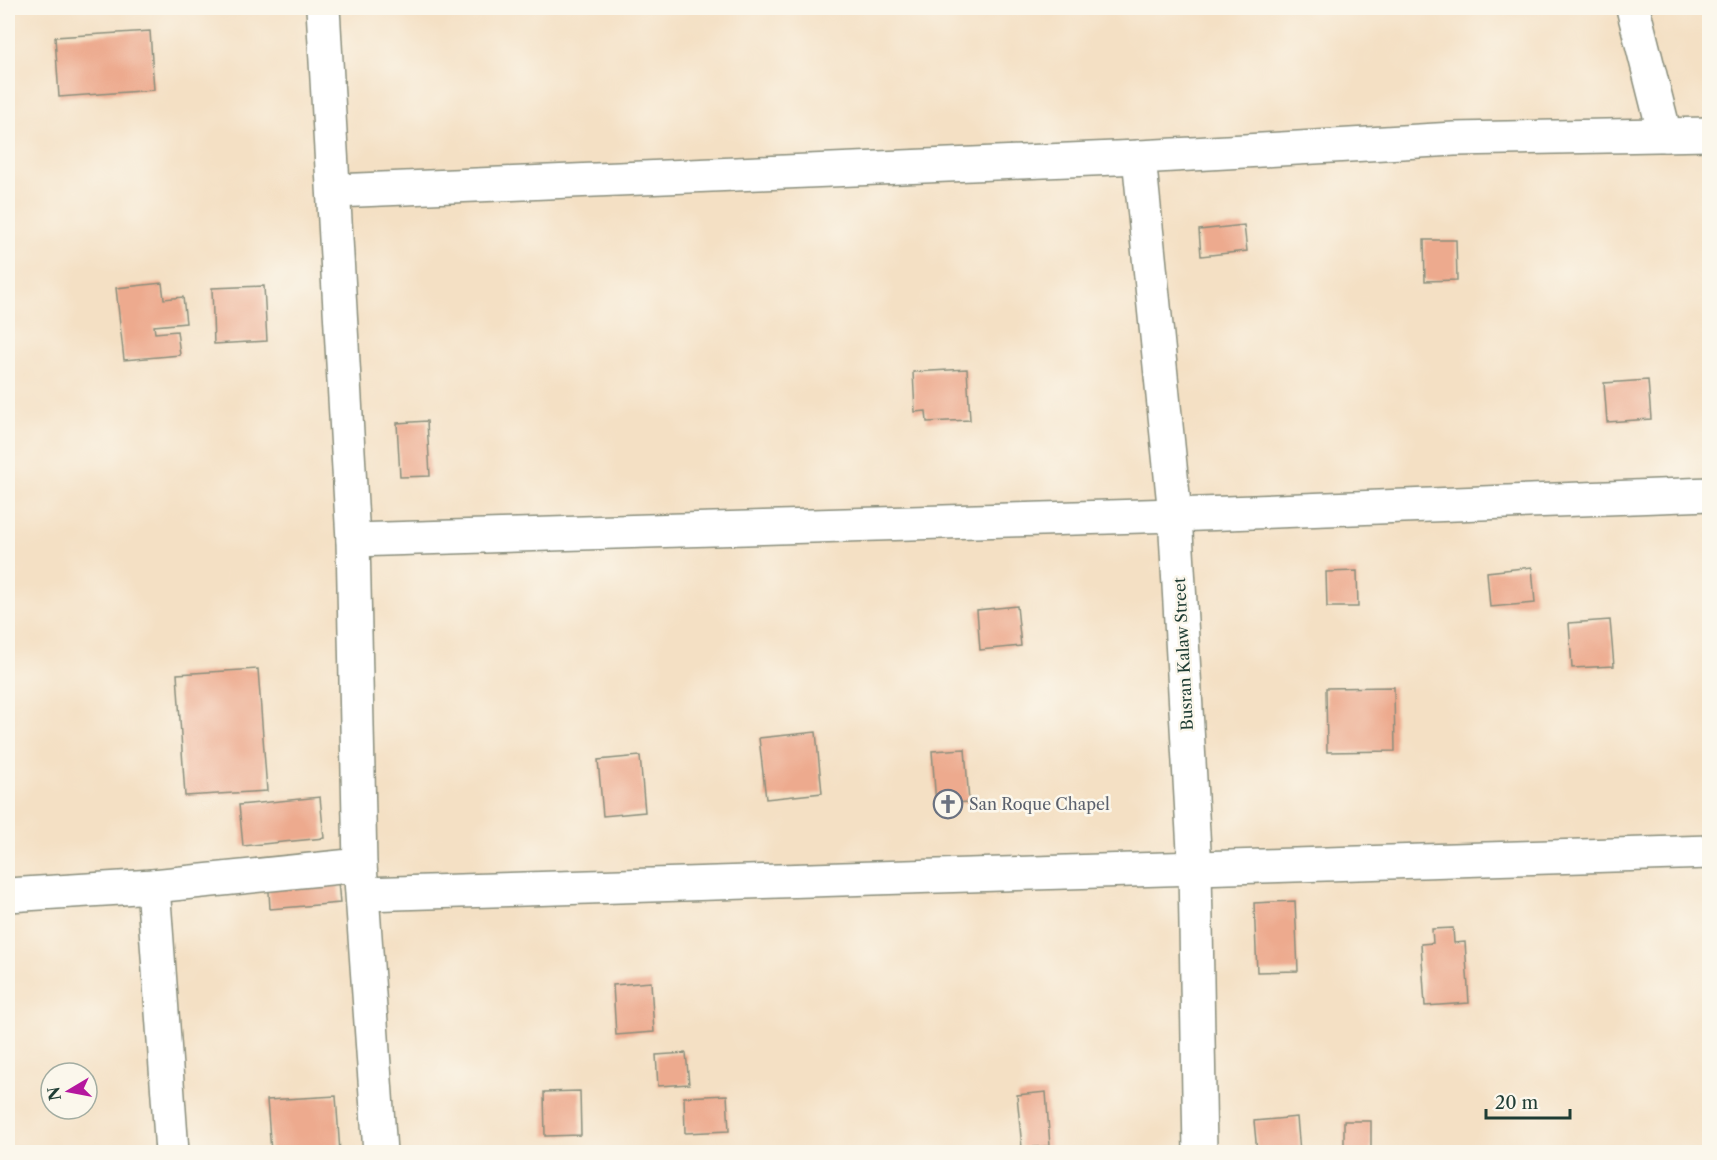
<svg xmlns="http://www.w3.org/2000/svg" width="1717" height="1160" font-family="'Libre Caslon Text',serif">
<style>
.building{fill:#edaa8e}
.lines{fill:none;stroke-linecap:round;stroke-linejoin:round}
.minor-casing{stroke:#8a8e7c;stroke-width:36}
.minor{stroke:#fff;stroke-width:33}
.labels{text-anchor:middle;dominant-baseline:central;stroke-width:5;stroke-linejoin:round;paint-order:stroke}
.street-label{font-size:16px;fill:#1f3d34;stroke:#fbf7ec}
.worship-label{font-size:16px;fill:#5b616d;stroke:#fbf7ec;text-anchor:start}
</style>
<rect width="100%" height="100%" fill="#fbf7ec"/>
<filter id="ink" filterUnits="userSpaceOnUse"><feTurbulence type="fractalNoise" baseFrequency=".0167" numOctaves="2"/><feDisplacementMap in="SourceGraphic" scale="12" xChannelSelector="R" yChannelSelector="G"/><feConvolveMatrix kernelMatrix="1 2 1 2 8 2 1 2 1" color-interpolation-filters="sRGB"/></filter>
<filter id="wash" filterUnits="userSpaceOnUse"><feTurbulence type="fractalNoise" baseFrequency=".008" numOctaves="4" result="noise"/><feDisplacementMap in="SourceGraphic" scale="24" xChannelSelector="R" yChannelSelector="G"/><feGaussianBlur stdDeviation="1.35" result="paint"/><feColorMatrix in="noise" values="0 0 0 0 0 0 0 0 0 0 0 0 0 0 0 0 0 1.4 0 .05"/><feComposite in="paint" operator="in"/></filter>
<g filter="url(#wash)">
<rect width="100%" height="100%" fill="#f4e0c4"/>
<g id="blocks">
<!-- building -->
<g class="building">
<path d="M 150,31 L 154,90 L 59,97 L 55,37 Z"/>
<path d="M 1244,225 L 1247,251 L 1201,256 L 1199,230 Z"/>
<path d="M 1424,240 L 1456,240 L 1457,280 L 1425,281 Z"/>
<path d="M 162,283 L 164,299 L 183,297 L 186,323 L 154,326 L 155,333 L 177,331 L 180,355 L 124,360 L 116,288 Z"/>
<path d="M 264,286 L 267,341 L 214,344 L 212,288 Z"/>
<path d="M 967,369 L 970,420 L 927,422 L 926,411 L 915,412 L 913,372 Z"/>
<path d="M 1648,380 L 1651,419 L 1607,422 L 1604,383 Z"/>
<path d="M 427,421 L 430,476 L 400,477 L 397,423 Z"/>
<path d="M 1532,567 L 1535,603 L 1490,607 L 1487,572 Z"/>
<path d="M 1357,571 L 1358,607 L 1327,607 L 1326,572 Z"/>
<path d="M 1017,606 L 1021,646 L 980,650 L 977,610 Z"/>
<path d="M 1610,620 L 1614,666 L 1572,668 L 1569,623 Z"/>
<path d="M 258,669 L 267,791 L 185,796 L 177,674 Z"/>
<path d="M 1394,687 L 1395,751 L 1327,752 L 1326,688 Z"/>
<path d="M 816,732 L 822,793 L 766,799 L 759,738 Z"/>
<path d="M 965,749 L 969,802 L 936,804 L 932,751 Z"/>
<path d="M 640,756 L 645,812 L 603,816 L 598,760 Z"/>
<path d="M 320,797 L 324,838 L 243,846 L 239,805 Z"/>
<path d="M 337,869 L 340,903 L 270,909 L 268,875 Z"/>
<path d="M 1295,901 L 1298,971 L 1257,972 L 1254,903 Z"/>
<path d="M 1453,928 L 1454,943 L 1465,942 L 1469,1003 L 1425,1006 L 1421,944 L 1433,943 L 1432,929 Z"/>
<path d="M 651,982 L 654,1032 L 616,1035 L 613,985 Z"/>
<path d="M 686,1053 L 689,1084 L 658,1086 L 656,1055 Z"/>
<path d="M 580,1091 L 581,1135 L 545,1136 L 544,1092 Z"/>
<path d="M 1046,1092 L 1050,1146 L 1022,1148 L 1017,1095 Z"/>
<path d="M 727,1095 L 729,1131 L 685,1133 L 684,1097 Z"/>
<path d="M 336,1096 L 340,1152 L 271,1152 L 267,1100 Z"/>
<path d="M 1297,1117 L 1300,1152 L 1257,1152 L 1254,1121 Z"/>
<rect x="1344" y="1121" width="27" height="31"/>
</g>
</g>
</g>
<g filter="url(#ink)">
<use href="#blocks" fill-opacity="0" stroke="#8a8e7c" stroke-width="1.5"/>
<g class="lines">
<!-- minor casing -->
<g class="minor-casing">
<g id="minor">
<path d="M 323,8 L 353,540 L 360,865 L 380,1152"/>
<path d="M 1633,8 L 1665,135"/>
<path d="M 1139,157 L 1175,515 L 1195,868 L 1200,1152"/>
<path d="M 335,191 L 1139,157 L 1454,139 L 1710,134"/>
<path d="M 353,540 L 1175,515 L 1710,494"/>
<path d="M 153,886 L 172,1152"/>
<path d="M 363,894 L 1710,852"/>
<path d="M 8,895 L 153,886 L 360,865"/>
</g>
</g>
<!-- minor -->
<use href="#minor" class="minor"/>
</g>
</g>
<!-- icons -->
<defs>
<g id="church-ring" transform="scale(1.5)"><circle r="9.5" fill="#fbf7ec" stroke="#6b7280" stroke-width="1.5"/><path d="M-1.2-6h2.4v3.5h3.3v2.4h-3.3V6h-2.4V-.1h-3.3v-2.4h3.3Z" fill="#6b7280"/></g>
</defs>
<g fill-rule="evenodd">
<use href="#church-ring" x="948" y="804"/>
</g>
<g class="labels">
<!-- street labels -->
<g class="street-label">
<text transform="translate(1183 654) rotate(-93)">Busran Kalaw Street</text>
</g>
<!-- worship labels -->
<g class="worship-label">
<text x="969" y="804">San Roque Chapel</text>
</g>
</g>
<!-- margin -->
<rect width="1717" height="1160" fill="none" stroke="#fbf7ec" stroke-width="30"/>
<!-- north arrow -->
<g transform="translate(69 1091) rotate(260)"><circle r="28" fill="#fbf7ec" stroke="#a3ada2" stroke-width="1.5"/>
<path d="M0-4.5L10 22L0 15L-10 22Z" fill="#b5179e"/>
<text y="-9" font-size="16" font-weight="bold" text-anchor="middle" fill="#1f3d34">N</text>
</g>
<!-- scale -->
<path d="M1486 1109v9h84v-9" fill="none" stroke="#1f3d34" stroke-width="3"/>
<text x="1495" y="1109" font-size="18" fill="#1f3d34" stroke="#fbf7ec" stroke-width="4.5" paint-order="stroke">20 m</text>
</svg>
